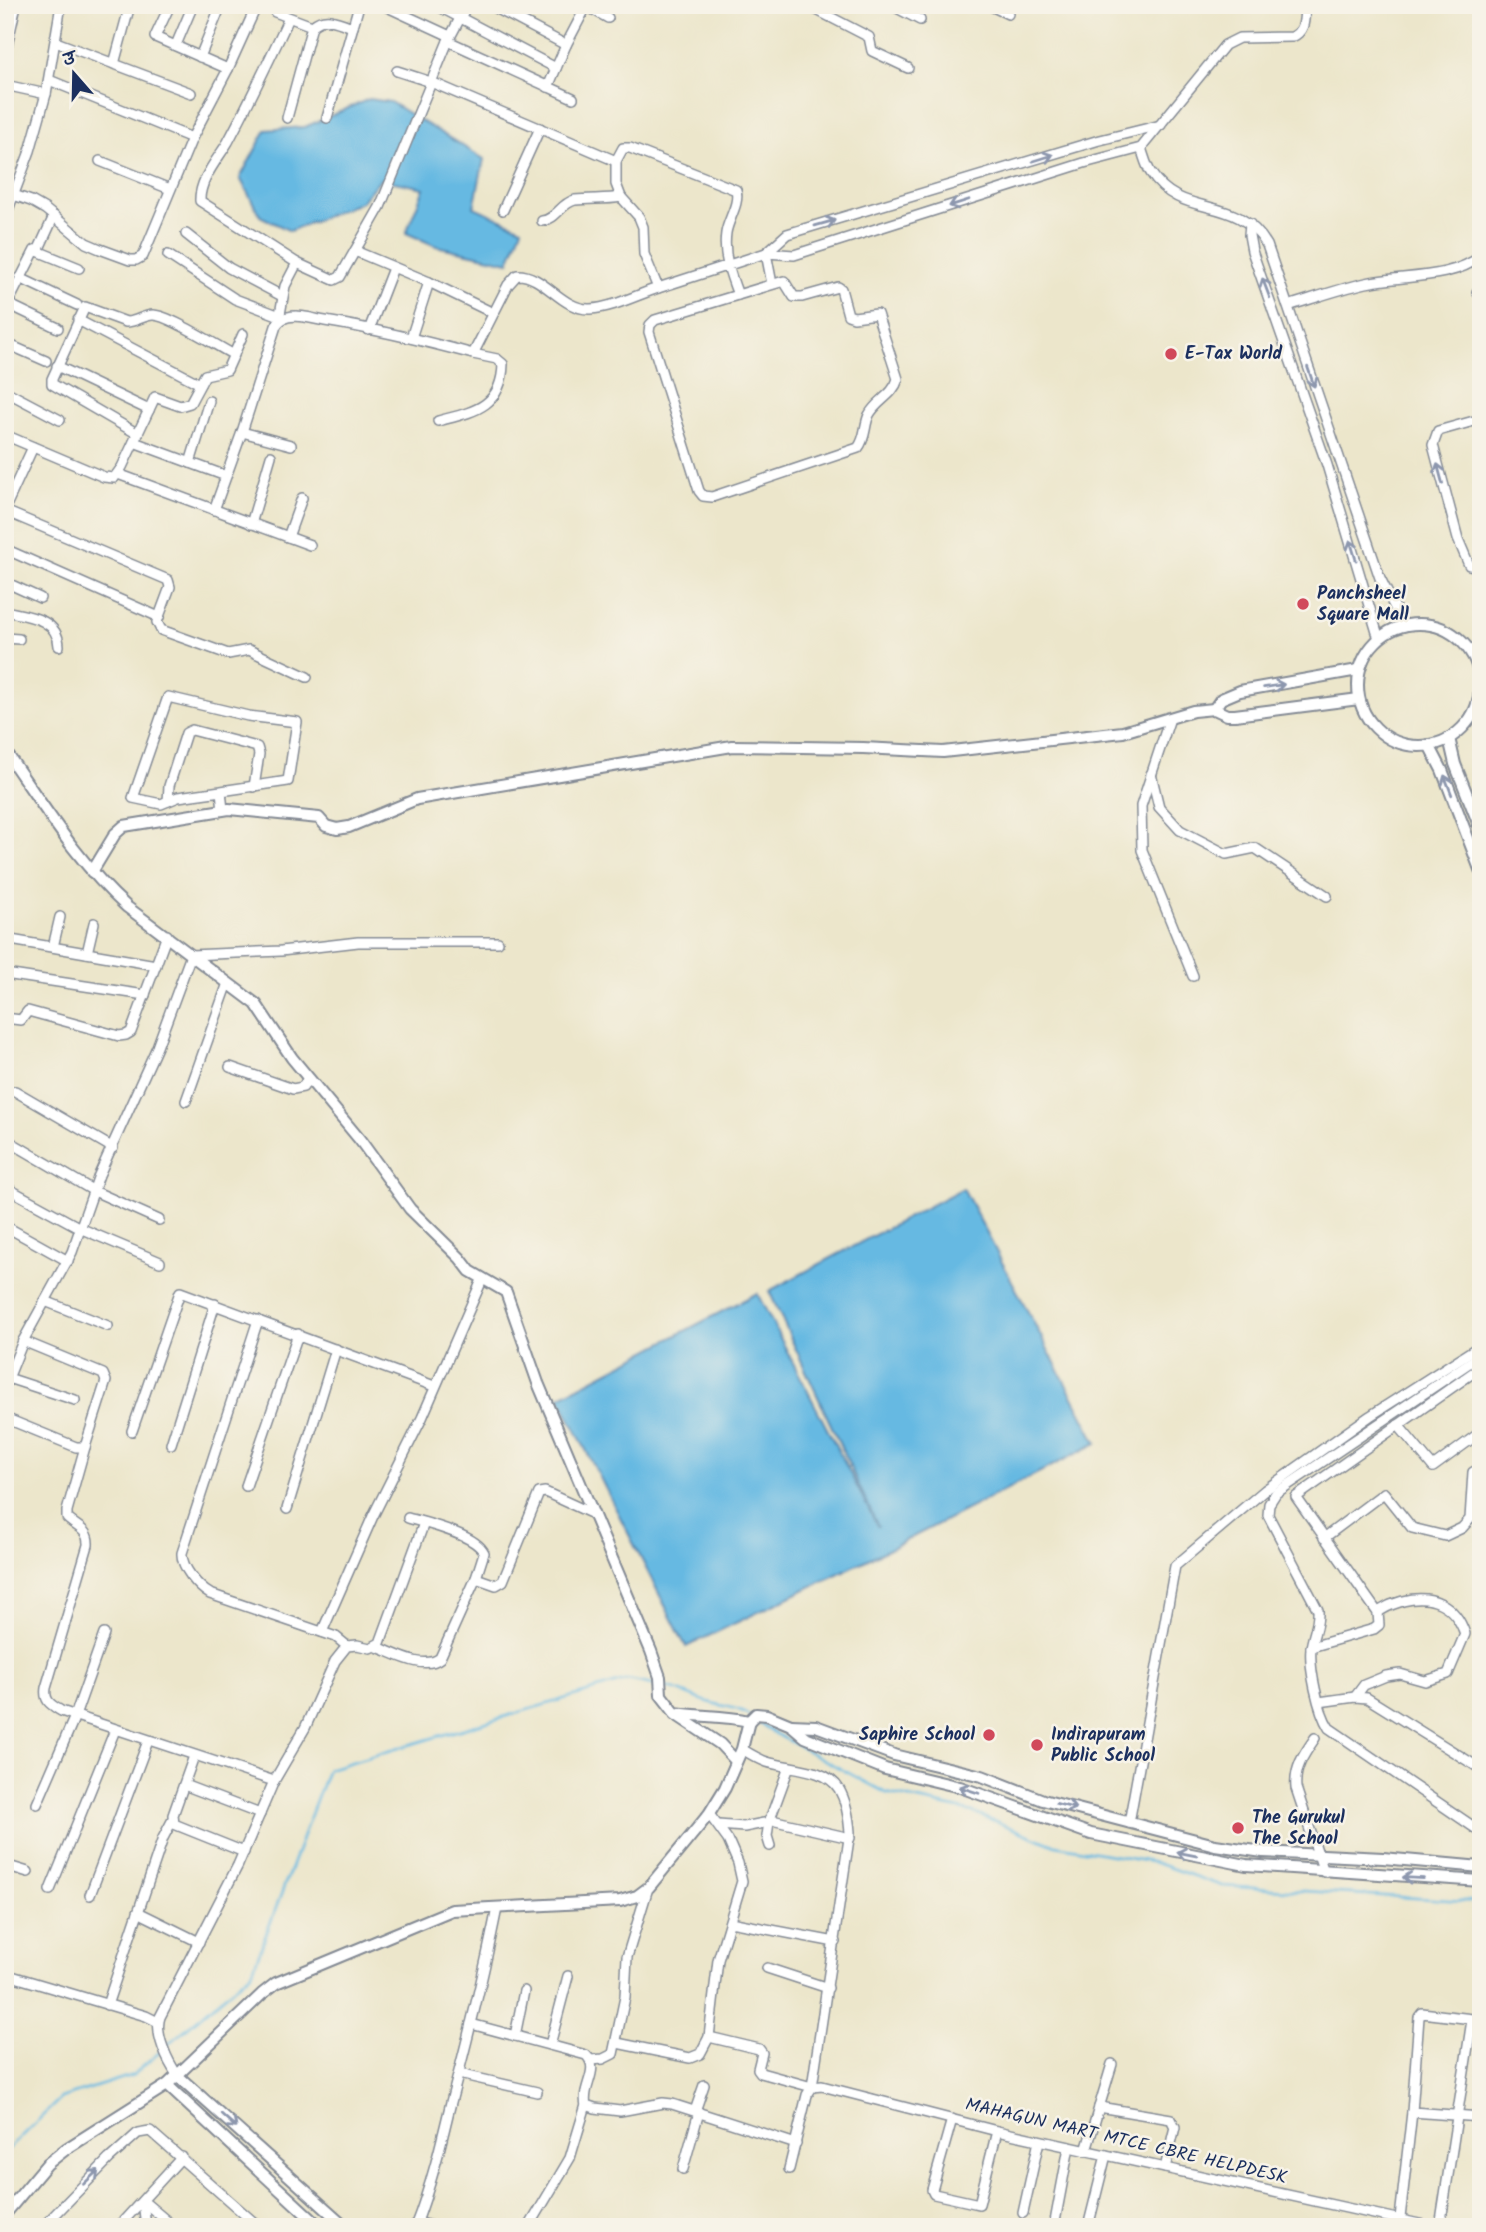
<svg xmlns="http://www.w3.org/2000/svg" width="1486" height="2232" font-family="Kalam,'Playpen Sans Deva',sans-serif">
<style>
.water{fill:#66b9e2;stroke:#4074a0;stroke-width:2}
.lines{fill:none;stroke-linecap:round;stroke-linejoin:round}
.stream{stroke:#66b9e2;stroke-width:2.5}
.minor-casing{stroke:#848a94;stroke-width:12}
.tertiary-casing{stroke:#848a94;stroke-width:14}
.minor{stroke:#fff;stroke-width:9}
.tertiary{stroke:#fff;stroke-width:10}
.oneway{stroke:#8d97ae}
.poi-dot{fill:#d1495b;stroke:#f7f3e8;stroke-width:2.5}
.labels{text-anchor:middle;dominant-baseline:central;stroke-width:5;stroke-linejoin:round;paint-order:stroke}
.poi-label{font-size:18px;font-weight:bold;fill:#1b2f5e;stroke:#f7f3e8;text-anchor:start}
.street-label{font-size:18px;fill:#1b2f5e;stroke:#f7f3e8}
</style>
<rect width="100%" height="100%" fill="#f7f3e8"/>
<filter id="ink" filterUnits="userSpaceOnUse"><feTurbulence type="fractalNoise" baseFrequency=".0143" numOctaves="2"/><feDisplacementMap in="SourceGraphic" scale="14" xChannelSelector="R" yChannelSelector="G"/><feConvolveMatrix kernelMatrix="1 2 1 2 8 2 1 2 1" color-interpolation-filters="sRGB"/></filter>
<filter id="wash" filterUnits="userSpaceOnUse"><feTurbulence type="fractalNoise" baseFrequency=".00686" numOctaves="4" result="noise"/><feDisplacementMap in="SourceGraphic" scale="28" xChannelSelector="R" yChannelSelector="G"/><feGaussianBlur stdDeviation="1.57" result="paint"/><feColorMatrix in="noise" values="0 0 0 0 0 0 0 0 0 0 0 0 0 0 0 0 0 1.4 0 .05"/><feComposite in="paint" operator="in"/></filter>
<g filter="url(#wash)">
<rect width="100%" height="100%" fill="#ece6cb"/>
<!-- water -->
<g class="water">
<path d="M 369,99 L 390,102 L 484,159 L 474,207 L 522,228 L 509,262 L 436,246 L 406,233 L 424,188 L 380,179 L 361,202 L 290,231 L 260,216 L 240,178 L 266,130 L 305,127 Z"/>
<path d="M 963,1188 L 1097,1443 L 889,1549 L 686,1647 L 559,1397 L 757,1293 L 878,1527 L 769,1291 Z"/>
</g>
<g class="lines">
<!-- stream -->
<g class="stream">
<path d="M 664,1687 C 681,1690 695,1699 712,1703 C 725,1707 738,1707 749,1715"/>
<path d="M 755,1719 L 772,1732 L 886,1793 L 973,1812 L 1051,1844 L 1156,1863 L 1222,1886 L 1481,1902"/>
<path d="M 166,2046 L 252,1972 L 328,1769 L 628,1680 L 657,1686"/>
<path d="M 5,2152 L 61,2098 L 133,2075 L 161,2051"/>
</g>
</g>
</g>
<g filter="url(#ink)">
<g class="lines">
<!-- minor casing -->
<g class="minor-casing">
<g id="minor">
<path d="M 170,5 L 155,37 L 228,69"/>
<path d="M 271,5 L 275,12 L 312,26"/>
<path d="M 383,5 L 450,36"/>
<path d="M 436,5 L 556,68"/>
<path d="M 490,5 L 566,45"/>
<path d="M 585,5 L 608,18"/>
<path d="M 807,5 L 869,37 L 872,51 L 908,68"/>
<path d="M 891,5 L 920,20"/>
<path d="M 989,5 L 1008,14"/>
<path d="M 289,18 C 269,60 250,101 228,142 C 218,159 199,180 200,201 L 297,263 L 334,280 L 340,277 L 380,207 L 448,41 L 467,5"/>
<path d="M 448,41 L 573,98"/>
<path d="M 56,42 L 191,93"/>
<path d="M 176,45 L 193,5"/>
<path d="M 5,55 L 16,5"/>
<path d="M 200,57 L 221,5"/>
<path d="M 114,64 L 130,5"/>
<path d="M 397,71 L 431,82 L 616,161"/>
<path d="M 49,80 L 192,138"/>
<path d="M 5,85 L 46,94"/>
<path d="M 548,87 L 566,45 L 587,5"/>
<path d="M 287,118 L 312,26 C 326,14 336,22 353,27"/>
<path d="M 327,118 L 359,5"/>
<path d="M 1141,148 C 1144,156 1146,166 1151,173 C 1182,221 1236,192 1267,245 L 1380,578 L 1404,626"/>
<path d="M 100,161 L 170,189"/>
<path d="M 5,192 L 31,201 L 45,209 L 86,243 L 100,249 L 130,260 L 136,260 L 143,256 L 192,138 L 228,69 L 257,5"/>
<path d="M 503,210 L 540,128"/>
<path d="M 5,218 L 30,151 L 46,94 L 61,5"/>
<path d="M 542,221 C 557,219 561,203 575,200 C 590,198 606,200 621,197"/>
<path d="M 1250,224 L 1249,235 L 1252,251 L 1327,465 L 1379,639"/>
<path d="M 186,234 L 229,268 L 282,296"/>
<path d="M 38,251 L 54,216"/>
<path d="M 355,251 L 429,282 L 493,313"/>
<path d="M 766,253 L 787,234 L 1096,141 L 1161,125"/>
<path d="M 766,253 L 772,284"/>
<path d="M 168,255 L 235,299 L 280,316"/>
<path d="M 20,278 L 77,305"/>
<path d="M 784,281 L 794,297 L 802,297 L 838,287 L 841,289 L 848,315 L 854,317 L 877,314 L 898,379 C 893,396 877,400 869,415 C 864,426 866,438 858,448 L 712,497 L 703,496 L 699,491 L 649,332 L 650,325 L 655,320 Z"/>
<path d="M 1477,292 L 1481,296"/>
<path d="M 738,295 C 730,274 723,255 726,233 C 728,219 740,204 736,190 L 630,148 L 623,148 L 616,161 L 616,184 L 621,197 L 639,217 L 643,227 L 644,254 L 658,288 L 766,253 L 794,255 L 1084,163 L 1141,148 L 1225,45 L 1239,38 L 1292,37 C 1306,31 1304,19 1305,5"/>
<path d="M 8,304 L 58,328"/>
<path d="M 1288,306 C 1314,298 1339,289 1366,283 C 1402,275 1451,280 1481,256"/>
<path d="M 5,309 L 35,250 L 79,268"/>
<path d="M 78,320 L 200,384"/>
<path d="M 279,320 L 285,286 L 297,263"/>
<path d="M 369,330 L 393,268"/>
<path d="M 411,338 L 429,282"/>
<path d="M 5,343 L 46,361"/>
<path d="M 57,366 L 149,410"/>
<path d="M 5,391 L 60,420"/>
<path d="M 1481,419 L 1438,431 L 1433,445 L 1458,539 L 1469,565 L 1481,568"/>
<path d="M 438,421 C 472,412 502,408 503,364 L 497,359 L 473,354"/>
<path d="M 242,432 L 291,445"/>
<path d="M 138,434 L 52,384 L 52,379 L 85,307 L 126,322 C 136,322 144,315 153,315 C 169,315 217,346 234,355"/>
<path d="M 5,435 L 104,477 L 114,478 L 122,467 L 155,397 L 180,406 L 190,403 L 205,375 L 227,370 L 243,334"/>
<path d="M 134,442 L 226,476"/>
<path d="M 190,463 L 209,401"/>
<path d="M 118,474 L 310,545"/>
<path d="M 5,508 L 33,447"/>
<path d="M 214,510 L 242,432 L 276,326 C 279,321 282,318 288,317 C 299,314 314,319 325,321 C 375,329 425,341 473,354 L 508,285 L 517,275 C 544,274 561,310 590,309 C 612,308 637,295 658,288"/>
<path d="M 5,511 L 168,580 L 170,587 L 157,622 L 161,630 L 228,654 L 249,650 L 307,677"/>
<path d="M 251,524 L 271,456"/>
<path d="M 288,537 L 302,498"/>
<path d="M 5,549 L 159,617"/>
<path d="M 5,582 L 40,598"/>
<path d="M 5,611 C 27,616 58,618 59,646"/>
<path d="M 5,638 L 19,639"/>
<path d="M 1170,718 L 1141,806 L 1142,850 L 1193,976"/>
<path d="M 1151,774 L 1159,807 L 1180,830 L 1226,854 L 1255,848 L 1327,896"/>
<path d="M 221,791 L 288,781 L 297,722 L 248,716 L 168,697 L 133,798 L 161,804 L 178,797 L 221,791 L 223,810"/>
<path d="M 168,801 L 169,786 L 186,733 L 192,730 L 257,747 L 259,754 L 254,787"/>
<path d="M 5,939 L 156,965"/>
<path d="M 53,947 L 60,917"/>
<path d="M 87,953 L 94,923"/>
<path d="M 5,974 L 145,995"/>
<path d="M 5,1018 L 21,1020 L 28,1011 L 119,1036 L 126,1035 L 131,1032 L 167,935"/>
<path d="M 230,1067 L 293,1089 L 303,1087 L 308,1078"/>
<path d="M 15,1091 L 113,1148"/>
<path d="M 186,1101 L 228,983"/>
<path d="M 5,1139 L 94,1191 L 159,1220"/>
<path d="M 5,1187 L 82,1229 L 160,1262"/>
<path d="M 5,1226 L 68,1261"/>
<path d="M 45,1301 L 108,1326"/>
<path d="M 258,1320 L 182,1553 C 181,1567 198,1587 210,1594 L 336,1637 L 347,1646"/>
<path d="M 1481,1355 L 1276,1493 L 1269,1504 L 1268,1515 L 1318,1610 C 1319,1624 1313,1634 1311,1648 C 1309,1668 1318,1711 1329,1728 L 1481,1832"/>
<path d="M 8,1378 L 75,1400"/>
<path d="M 5,1386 L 23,1341 L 72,1252 L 99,1175 L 157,1047 L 191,955 L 281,951 L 358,942 L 498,942"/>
<path d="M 5,1418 L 76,1447 L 85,1447 L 106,1381 L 103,1374 L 23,1341"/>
<path d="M 1398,1425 L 1433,1467 L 1481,1432"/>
<path d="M 132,1431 L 180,1292 L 434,1386"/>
<path d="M 171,1444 L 215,1304"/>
<path d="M 85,1447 L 67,1511 L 67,1518 C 77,1528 89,1529 88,1545 L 46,1688 C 44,1701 50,1704 61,1711 L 274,1781"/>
<path d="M 246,1486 L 298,1334"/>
<path d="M 287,1509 L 336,1349"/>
<path d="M 1324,1538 L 1384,1493 L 1412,1528 L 1445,1536 L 1462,1528 L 1470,1519 L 1473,1472 L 1481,1468"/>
<path d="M 476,1578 L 496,1585 L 503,1581 L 539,1493 L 545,1492 L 593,1514"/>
<path d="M 1378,1613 L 1296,1497 L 1481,1367"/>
<path d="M 322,1632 L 373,1516 L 422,1418 L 482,1280"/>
<path d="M 377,1647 C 394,1653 424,1671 440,1658 L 476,1578 L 484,1553 C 477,1535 426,1523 408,1518"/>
<path d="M 1311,1647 L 1374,1629 L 1379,1625 L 1378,1613 C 1385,1606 1394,1604 1403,1601 C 1432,1594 1455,1604 1465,1634 L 1448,1674 L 1425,1681 L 1400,1674 L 1386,1676 L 1364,1685 L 1355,1697"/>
<path d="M 1319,1702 L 1355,1697 L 1367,1698 L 1481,1769"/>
<path d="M 1315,1738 C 1304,1754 1294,1768 1296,1788 L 1324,1872"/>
<path d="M 742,1749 C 750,1754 758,1759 767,1762 C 788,1769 826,1767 839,1789 C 846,1801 849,1819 850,1832 L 812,2087 L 807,2095 L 789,2169"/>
<path d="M 194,1756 L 173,1815 L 174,1824 L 244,1852"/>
<path d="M 184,1785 L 260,1814"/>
<path d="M 37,1804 L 75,1716 L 104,1634"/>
<path d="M 776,1821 L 850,1838"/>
<path d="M 769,1822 L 789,1767"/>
<path d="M 1129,1823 L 1175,1566 L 1265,1490 L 1370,1416 L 1481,1345"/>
<path d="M 718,1825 L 744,1827 L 769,1822 L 767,1836 L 770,1846"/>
<path d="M 5,1865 L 28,1872"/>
<path d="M 50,1890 L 115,1730"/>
<path d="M 90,1895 L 148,1741"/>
<path d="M 138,1912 L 199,1942"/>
<path d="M 730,1922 L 835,1942"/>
<path d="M 767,1968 L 828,1988"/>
<path d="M 5,1974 L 146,2016 L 158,2022"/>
<path d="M 107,2005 L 163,1838 L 172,1821"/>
<path d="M 1481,2020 L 1422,2013 L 1419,2017 L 1412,2112 L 1481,2117"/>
<path d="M 471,2024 L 586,2055 C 601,2069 581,2087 586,2105 L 595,2108 L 620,2111 L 663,2103 L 672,2104 L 796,2144"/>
<path d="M 515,2036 L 524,1991"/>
<path d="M 709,2037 L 759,2049 L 762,2053 L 758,2069 L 761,2073 L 812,2087 L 822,2086 L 997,2131 L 1433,2227"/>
<path d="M 617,2043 L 690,2058 L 700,2054 L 709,2037 L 718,1960 L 742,1881 L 738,1863 L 728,1840 L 709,1814"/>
<path d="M 550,2045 L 568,1976"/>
<path d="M 591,2060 L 603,2059 L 613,2054 L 625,1997 L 627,1957 L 648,1888"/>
<path d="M 459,2074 L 537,2092"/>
<path d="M 178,2076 C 168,2062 154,2034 160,2017 L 238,1865 L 274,1781 L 305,1728 L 335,1661 L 347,1646 L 357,1645 L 370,1648 L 380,1643 L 424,1523"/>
<path d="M 1099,2107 L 1171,2119 L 1175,2127 L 1165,2168"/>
<path d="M 695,2111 L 704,2085"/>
<path d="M 952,2119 L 932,2190 L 934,2194 L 979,2204 L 997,2131"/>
<path d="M 1086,2151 L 1112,2064"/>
<path d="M 683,2169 L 699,2112"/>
<path d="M 143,2201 L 174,2227"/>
<path d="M 143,2201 L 146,2227"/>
<path d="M 1023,2213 L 1039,2141"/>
<path d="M 417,2222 L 434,2227"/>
<path d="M 43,2227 L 109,2159 L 138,2133 L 150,2131 L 259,2227"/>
<path d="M 118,2227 L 182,2157"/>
<path d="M 415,2227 C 431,2186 441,2144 451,2102 C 468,2038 484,1973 497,1908"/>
<path d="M 529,2227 L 570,2158 L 586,2105"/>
<path d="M 1054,2227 L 1069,2147"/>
<path d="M 1088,2227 L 1106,2155"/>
<path d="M 1399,2227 L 1412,2112"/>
<path d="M 1440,2227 L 1472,2020"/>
</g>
</g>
<!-- tertiary casing -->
<g class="tertiary-casing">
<g id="tertiary">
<circle cx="1419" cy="685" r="61"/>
<path d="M 1214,709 L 1221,699 L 1240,691 L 1358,670"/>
<path d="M 1449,738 L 1455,764 L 1481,830"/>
<path d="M 1429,745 L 1442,770 L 1481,872"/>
<path d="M 5,751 C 43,805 78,863 127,907 L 256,1004 L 292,1058 L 360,1140 L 410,1209 L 460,1258 L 470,1271 L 506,1292 L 538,1383 L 651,1651 L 660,1677 L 661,1695 L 675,1713 C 700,1717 724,1715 749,1721"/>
<path d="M 92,872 L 115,834 L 124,826 L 229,809 L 319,818 L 326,826 L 337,829 L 349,827 L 417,799 L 732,746 L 863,748 L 943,752 L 1123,732 L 1193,711 L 1214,709 L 1227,715 L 1235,715 L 1359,699"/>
<path d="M 675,1714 L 720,1744 L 736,1761"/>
<path d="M 791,1725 L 816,1726 L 894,1755 L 982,1776 L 1043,1800 L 1215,1845 L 1263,1852 L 1383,1858 L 1481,1867"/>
<path d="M 178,2076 L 346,2227"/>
<path d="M 167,2085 L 320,2227"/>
<path d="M 5,2214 L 47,2164 L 66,2149 L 167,2085 L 262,1994 L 276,1983 L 452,1910 L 620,1901 L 637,1896 L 649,1887 L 709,1814 L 725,1788 L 742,1749 L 749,1721 L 756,1714 L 767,1715 L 791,1725 L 805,1737 L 885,1769 L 960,1787 L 1091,1834 L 1246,1865 L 1481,1881"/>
</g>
</g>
<!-- minor -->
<use href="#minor" class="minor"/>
<!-- tertiary -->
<use href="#tertiary" class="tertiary"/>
</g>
<!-- one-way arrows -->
<defs><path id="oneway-shaft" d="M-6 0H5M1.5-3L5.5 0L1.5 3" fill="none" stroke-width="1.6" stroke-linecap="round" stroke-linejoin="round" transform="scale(1.75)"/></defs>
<g class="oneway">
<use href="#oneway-shaft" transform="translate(1043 158) rotate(-17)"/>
<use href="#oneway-shaft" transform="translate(959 203) rotate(162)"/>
<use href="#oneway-shaft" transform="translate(825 223) rotate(-16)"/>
<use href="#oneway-shaft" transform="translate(1266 288) rotate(-111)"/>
<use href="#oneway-shaft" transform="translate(1311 377) rotate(71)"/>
<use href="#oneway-shaft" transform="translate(1440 474) rotate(-105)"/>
<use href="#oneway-shaft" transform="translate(1353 550) rotate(-107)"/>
<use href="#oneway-shaft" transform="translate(1274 686) rotate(-9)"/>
<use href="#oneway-shaft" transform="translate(1448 785) rotate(-111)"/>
<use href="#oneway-shaft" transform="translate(969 1790) rotate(-162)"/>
<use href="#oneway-shaft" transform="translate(1066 1806) rotate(15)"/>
<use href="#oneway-shaft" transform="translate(1187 1854) rotate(-169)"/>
<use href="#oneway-shaft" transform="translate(1413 1878) rotate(-177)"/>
<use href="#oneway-shaft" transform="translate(229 2121) rotate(42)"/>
<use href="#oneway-shaft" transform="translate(91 2177) rotate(-44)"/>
</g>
</g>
<!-- markers -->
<g class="poi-dot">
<circle cx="1171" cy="354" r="7"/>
<circle cx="1303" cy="604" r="7"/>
<circle cx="989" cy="1735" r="7"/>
<circle cx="1037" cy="1745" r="7"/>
<circle cx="1238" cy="1828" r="7"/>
</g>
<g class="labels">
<!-- poi labels -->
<g class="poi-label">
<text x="1185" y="354">E-Tax World</text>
<text x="1317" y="594">Panchsheel<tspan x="1317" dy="21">Square Mall</tspan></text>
<text x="975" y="1735" text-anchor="end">Saphire School</text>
<text x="1051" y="1735">Indirapuram<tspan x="1051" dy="21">Public School</tspan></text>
<text x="1252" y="1818">The Gurukul<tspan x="1252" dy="21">The School</tspan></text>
</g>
<!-- street labels -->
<g class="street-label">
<text transform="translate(1126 2142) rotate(13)">MAHAGUN MART MTCE CBRE HELPDESK</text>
</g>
</g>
<!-- margin -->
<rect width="1486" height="2232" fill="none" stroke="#f7f3e8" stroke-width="28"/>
<!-- north arrow -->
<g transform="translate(74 74) rotate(340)" stroke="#f7f3e8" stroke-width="5" paint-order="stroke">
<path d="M0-5L12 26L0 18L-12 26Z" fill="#1b2f5e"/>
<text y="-10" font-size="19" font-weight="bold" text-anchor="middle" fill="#1b2f5e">उ</text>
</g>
</svg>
